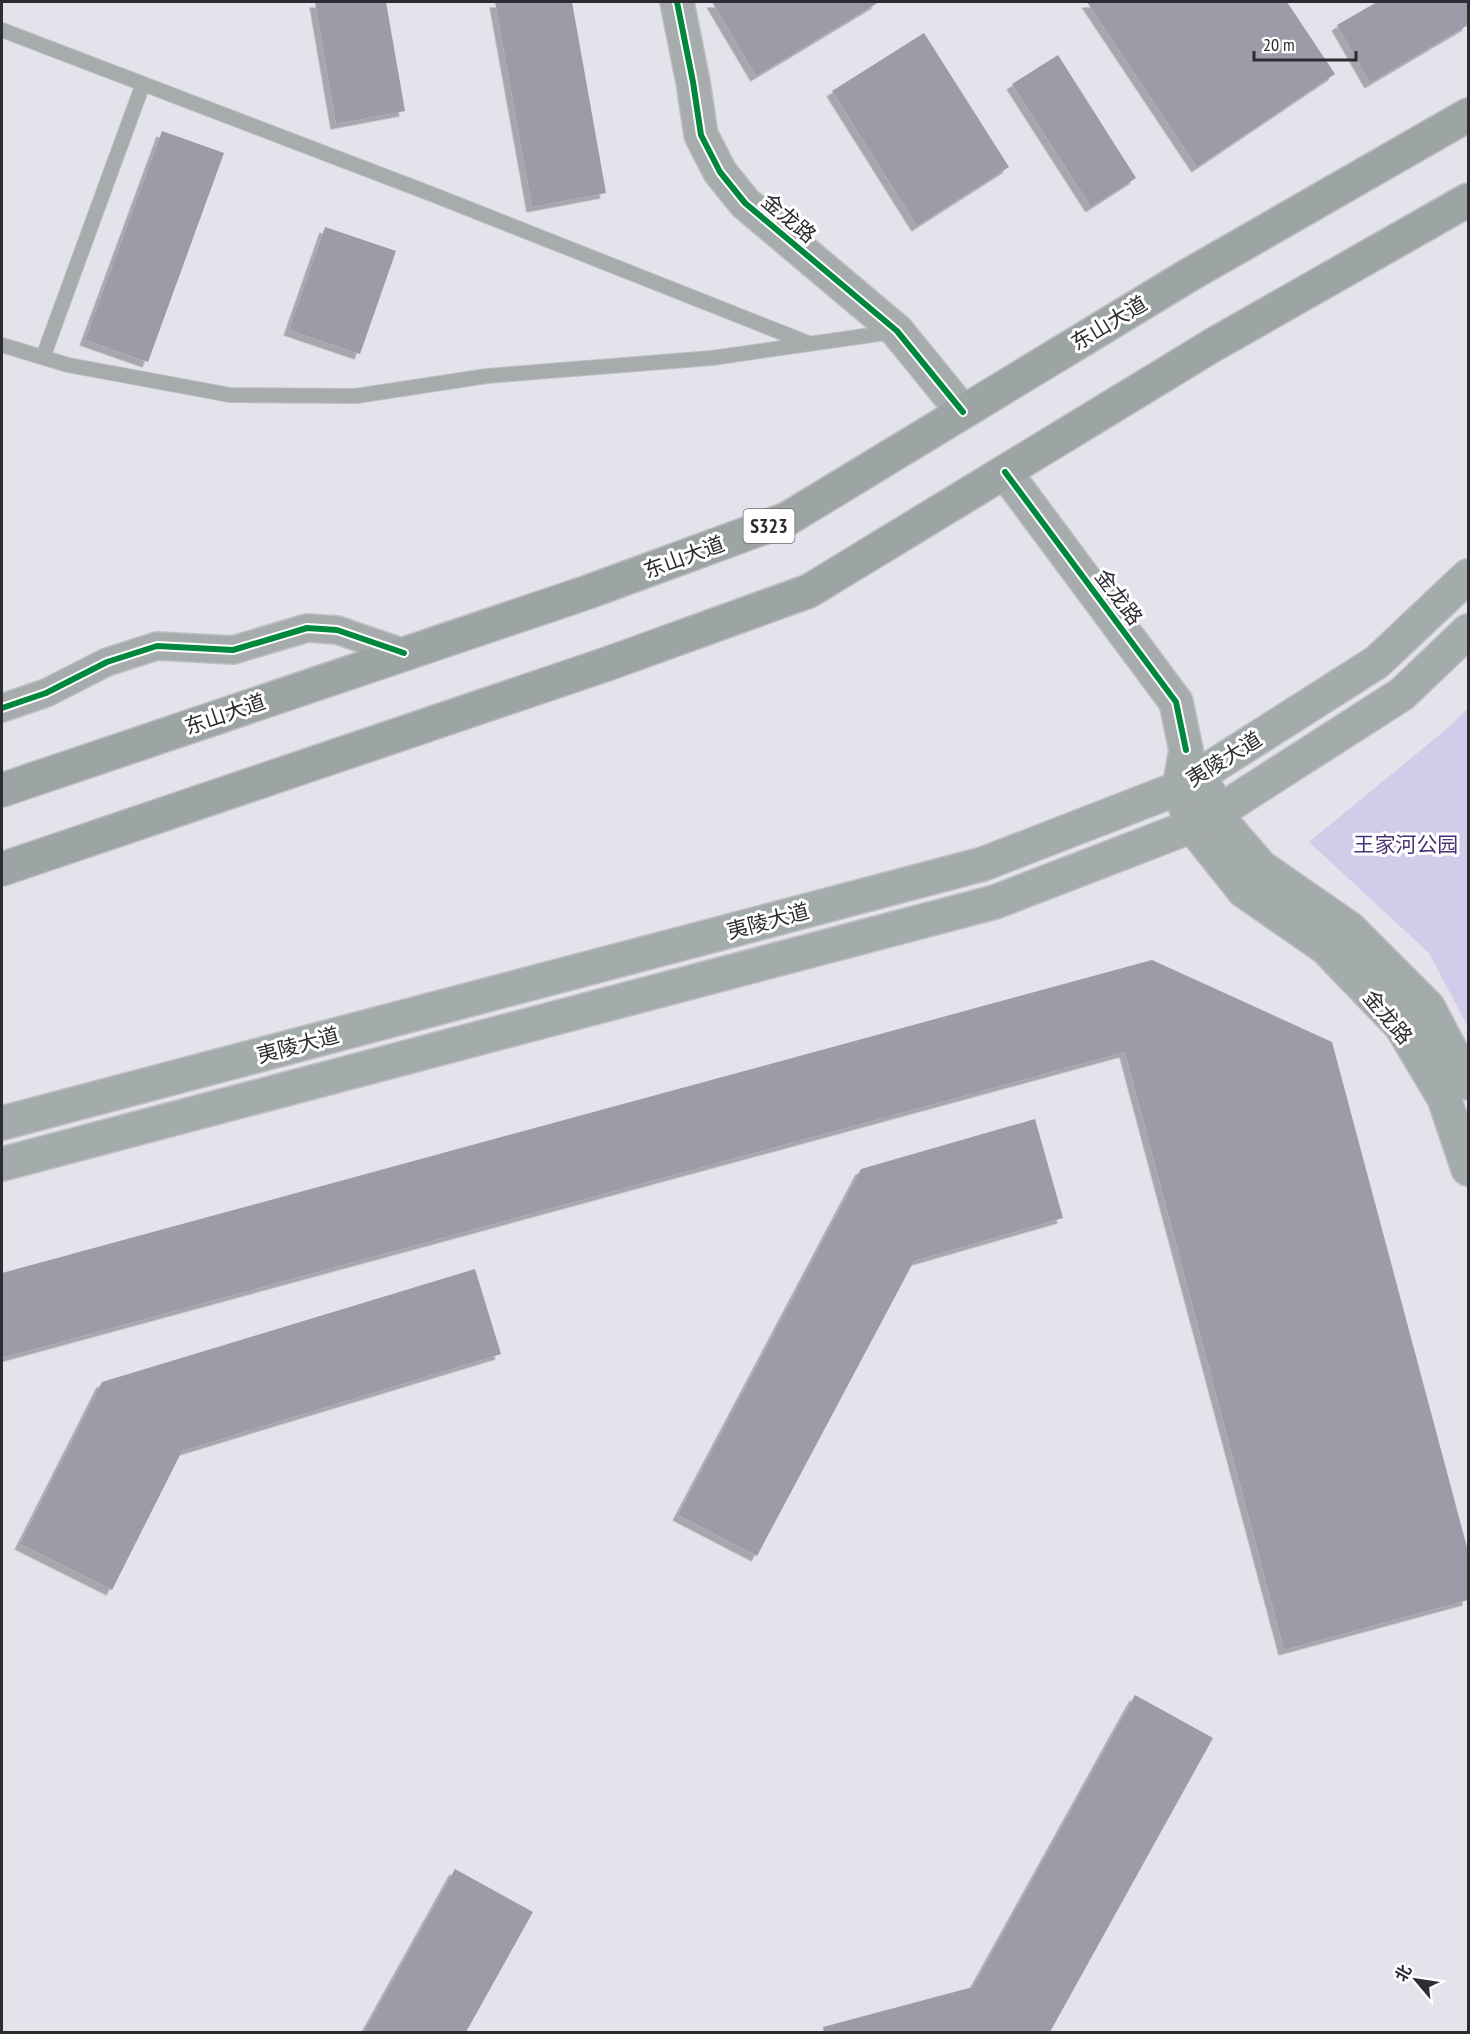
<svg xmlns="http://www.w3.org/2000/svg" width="1470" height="2034" font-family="'PT Sans Narrow','Noto Sans SC',sans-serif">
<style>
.green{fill:#d2ccea}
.building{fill:#9e9aa8;filter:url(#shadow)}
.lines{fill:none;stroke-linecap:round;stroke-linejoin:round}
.service-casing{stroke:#c0bec5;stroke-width:16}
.minor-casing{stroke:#c0bec5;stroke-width:30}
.tertiary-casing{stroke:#c0bec5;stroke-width:36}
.secondary-casing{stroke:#c0bec5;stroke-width:36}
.primary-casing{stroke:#c0bec5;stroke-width:36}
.service{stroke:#a6abab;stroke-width:14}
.minor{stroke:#a6abab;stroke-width:27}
.tertiary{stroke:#a6abab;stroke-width:33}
.secondary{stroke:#a4abab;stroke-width:33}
.primary{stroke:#9da4a4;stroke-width:33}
.cycleway-casing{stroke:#fff;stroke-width:10}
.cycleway{stroke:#00873e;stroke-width:6}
.labels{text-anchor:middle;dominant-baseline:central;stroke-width:6;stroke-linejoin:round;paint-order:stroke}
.shield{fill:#fff;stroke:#6c6b70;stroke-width:1.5}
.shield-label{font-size:20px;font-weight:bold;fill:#2d2c32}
.street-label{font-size:21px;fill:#2d2c32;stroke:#fff}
.park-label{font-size:21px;fill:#483377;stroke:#fff}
</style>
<defs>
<filter id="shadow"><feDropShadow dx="-5.5" dy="5.5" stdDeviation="0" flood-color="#0004"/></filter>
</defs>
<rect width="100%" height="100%" fill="#e4e2eb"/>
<!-- green -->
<path class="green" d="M 1468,708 L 1468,1027 L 1429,953 L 1309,842 L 1449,727 Z"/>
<!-- building -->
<g class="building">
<path d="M 315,2 L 386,2 L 405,111 L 336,124 Z"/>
<path d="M 495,2 L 572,2 L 606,193 L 532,207 Z"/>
<path d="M 712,2 L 879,2 L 756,76 Z"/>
<path d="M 1087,2 L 1287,2 L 1335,74 L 1197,167 Z"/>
<path d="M 1377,2 L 1468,2 L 1468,25 L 1370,83 L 1337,25 Z"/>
<path d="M 924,33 L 1009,167 L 917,226 L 832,91 Z"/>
<path d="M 1058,55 L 1136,178 L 1091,207 L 1012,84 Z"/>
<path d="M 162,131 L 224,153 L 148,362 L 85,340 Z"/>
<path d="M 325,227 L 396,251 L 360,354 L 289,330 Z"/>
<path d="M 1152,960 L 1332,1042 L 1468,1551 L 1468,1600 L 1284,1650 L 1125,1052 L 2,1358 L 2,1273 Z"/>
<path d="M 1035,1119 L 1063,1218 L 914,1261 L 757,1556 L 678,1515 L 861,1169 Z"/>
<path d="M 475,1269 L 501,1354 L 182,1451 L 112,1590 L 20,1544 L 102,1382 Z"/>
<path d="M 1135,1695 L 1213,1738 L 1050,2032 L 824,2032 L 823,2027 L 973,1987 Z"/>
<path d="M 455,1869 L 533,1912 L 466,2032 L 364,2032 Z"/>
</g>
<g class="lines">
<!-- service casing -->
<g class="service-casing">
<g id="service">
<path d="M 2,30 L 434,195 L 808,343"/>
<path d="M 2,345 L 68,365 L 230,395 L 356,396 L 487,376 L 712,358 L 892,332"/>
<path d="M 43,357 L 143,84"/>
</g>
</g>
<!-- minor casing -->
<g class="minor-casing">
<path id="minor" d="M 2,708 L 46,693 L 107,662 L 157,646 L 233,650 L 307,628 L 337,630 L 404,653"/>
</g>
<!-- tertiary casing -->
<g class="tertiary-casing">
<g id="tertiary">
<path d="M 677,2 L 693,82 L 701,135 L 720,172 L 745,203 L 897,331 L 963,412"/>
<path d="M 1005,472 L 1176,702 L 1186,750"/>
</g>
</g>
<!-- secondary casing -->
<g class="secondary-casing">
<g id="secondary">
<path d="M 1186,750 L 1179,788 L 1192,826 L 1244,891 L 1326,948 L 1401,1026 L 1444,1098 L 1468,1169"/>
<path d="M 1209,793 L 1215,814 L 1261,867 L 1349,928 L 1428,1007 L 1468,1083"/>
<path d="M 2,1123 L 983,864 L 1179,788 L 1377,662 L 1468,576"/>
<path d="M 2,1164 L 995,902 L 1192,826 L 1215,814 L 1402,694 L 1468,631"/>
</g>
</g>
<!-- primary casing -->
<g class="primary-casing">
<g id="primary">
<path d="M 2,790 L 588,592 L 787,519 L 1189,275 L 1468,115"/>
<path d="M 2,869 L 607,664 L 809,591 L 1213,345 L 1468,200"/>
</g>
</g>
<!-- service -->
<use href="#service" class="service"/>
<!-- minor -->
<use href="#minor" class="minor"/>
<!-- tertiary -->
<use href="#tertiary" class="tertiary"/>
<!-- secondary -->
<use href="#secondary" class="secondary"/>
<!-- primary -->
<use href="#primary" class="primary"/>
<!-- cycleway casing -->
<g class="cycleway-casing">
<g id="cycleway">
<path d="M 677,2 L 693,82 L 701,135 L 720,172 L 745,203 L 897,331 L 963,412"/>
<path d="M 1005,472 L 1176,702 L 1186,750"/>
<path d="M 2,708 L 46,693 L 107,662 L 157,646 L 233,650 L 307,628 L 337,630 L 404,653"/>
</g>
</g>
<!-- cycleway -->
<use href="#cycleway" class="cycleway"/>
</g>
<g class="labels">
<!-- shield labels -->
<rect class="shield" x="743.5" y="509" width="51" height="34" rx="4.5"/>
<g class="shield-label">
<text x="769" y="526">S323</text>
</g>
<!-- street labels -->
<g class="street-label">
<text transform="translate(789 218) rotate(40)">金龙路</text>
<text transform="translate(1109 323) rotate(-31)">东山大道</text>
<text transform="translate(684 557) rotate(-20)">东山大道</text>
<text transform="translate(1119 597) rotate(53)">金龙路</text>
<text transform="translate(225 714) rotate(-19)">东山大道</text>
<text transform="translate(1224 759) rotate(-32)">夷陵大道</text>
<text transform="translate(768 921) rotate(-15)">夷陵大道</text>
<text transform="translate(1388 1017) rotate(50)">金龙路</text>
<text transform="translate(298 1045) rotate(-15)">夷陵大道</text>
</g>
<!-- park labels -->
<g class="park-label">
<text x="1406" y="844">王家河公园</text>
</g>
</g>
<!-- border -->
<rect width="1470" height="2034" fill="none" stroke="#2d2c32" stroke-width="6"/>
<!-- north arrow -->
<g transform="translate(1416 1980) rotate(299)" stroke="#ffffff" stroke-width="4.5" paint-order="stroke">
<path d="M0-4.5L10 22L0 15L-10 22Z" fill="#2d2c32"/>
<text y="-9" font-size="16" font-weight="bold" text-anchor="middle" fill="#2d2c32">北</text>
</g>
<!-- scale -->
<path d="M1254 51v9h102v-9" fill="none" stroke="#2d2c32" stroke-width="3"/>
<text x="1263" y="51" font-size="18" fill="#2d2c32" stroke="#ffffff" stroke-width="4.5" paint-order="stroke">20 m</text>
</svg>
